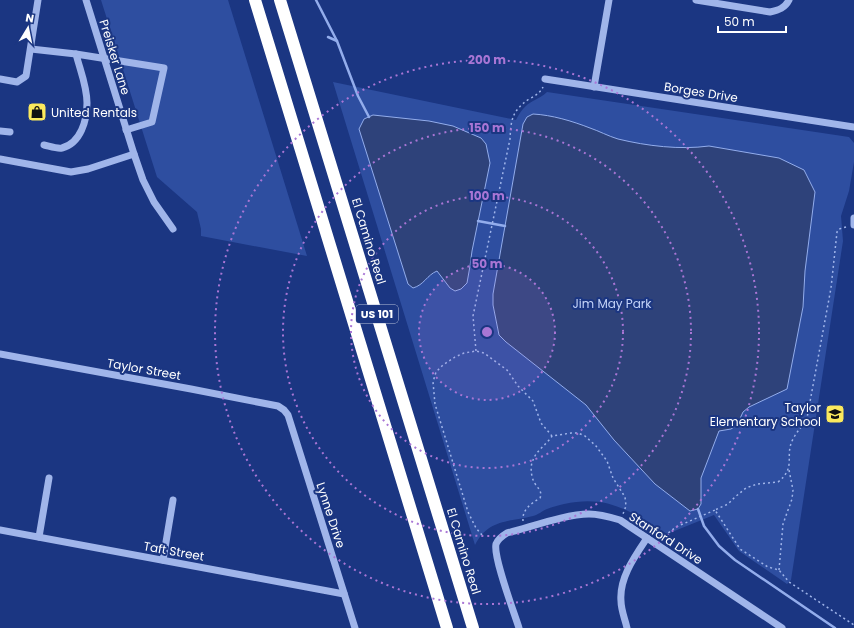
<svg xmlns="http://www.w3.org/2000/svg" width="854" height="628" font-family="Poppins,sans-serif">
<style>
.green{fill:#2e4ea0}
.water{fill:#2e427a;stroke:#93adec}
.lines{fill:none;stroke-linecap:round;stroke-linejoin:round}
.stream{stroke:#93adec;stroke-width:2.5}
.path{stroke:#a0b5ea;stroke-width:1.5;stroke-dasharray:2 3;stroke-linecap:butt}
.minor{stroke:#a0b5ea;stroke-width:7}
.highway{stroke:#fff;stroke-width:12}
.ring{fill:none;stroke:#a976d5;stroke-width:2;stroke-dasharray:2 4}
.labels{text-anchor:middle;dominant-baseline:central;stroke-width:4;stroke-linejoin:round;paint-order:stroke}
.shield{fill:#1b3682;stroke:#bbc3da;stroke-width:1}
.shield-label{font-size:11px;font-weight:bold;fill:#fff}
.street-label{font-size:12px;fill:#fff;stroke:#1b3682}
.poi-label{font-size:12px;fill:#fff;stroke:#1b3682;text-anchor:start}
.park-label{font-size:12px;fill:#c4d3f8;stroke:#1b3682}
.centre{fill:#a976d5;stroke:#1b3682;stroke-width:2}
.ring-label{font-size:12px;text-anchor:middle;font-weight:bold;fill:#a976d5;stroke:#1b3682;stroke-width:4;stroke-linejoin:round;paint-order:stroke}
</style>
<rect width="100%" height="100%" fill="#1b3682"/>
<!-- green -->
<g class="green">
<path d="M 101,0 L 228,0 L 307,256 L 201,236 L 201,229 L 197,212 L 157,177 Z"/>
<path d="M 333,82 L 516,120 C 520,112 525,105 533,101 C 538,98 543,96 547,92 L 849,137 L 854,143 L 854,162 L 849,191 L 841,216 L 843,241 L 791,580 L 787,584 L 739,551 L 714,515 L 667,534 C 632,512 608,494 564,504 C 559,505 552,507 547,509 C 542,511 538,515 533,516 C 509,522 488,519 475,545 Z"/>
</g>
<!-- water -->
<g class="water">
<path d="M 533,114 C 552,115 572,121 590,128 C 599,131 608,136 618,139 C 647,146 680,150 709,146 L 779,158 L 804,170 L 815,192 L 805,271 L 803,307 L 787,389 L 749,407 L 743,412 L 737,425 L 731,429 L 719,431 L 701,478 L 701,504 L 698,509 L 690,511 L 655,484 L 614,440 L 586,405 L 506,342 L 499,335 L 493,305 L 493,294 L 523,124 L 527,117 Z"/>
<path d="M 373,115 L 429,121 L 453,126 L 481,138 L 486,144 L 490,163 L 472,251 L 470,266 L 467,283 L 461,289 L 455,291 L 450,288 L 437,271 C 427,275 424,285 413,288 L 408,284 L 359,129 L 364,119 Z"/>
</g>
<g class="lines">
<!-- stream -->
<g class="stream">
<path d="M 316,0 L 337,41 L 358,96 L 369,117"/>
<path d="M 328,37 L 337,41"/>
<path d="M 478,221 L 505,226"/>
<path d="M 698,509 L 704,526 L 719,546 L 735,560 L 835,628"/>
</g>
<!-- path -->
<g class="path">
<path d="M 846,227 L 839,229 L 837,232 L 831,288 L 807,418 C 803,426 797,431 793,439 C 784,456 797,467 778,482 L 757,484 L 746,488 L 735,497 L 728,504 L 715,510 L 740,549 L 768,567 L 779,570 L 789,582 L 854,625"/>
<path d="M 476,351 L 473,316 L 510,139 C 511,119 512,111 529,99 C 535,96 540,93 543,87"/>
<path d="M 523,521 C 522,509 531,504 540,498 C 543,491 537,488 534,482 C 531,476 530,466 533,460 C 536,451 547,444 552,436"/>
<path d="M 482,535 L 476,528 L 468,512 L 435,404 L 433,382 L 436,372 L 443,365 L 455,357 L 464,353 L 476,351 L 484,353 L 507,370 L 518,386 L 533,401 L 541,423 L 552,436 L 571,433 L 578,433 L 585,436 L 596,446 L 607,461 L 613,478 L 625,497 L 626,506 L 623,514"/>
<path d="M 659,536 L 667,534 L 676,527 L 715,510"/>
<path d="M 779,570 L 783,524 L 792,499 L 793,490 L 789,470"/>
</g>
<!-- minor -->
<g class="minor">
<path d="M 86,0 L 134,154 L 143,180 L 154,202 L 173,229"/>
<path d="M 696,0 L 770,12 C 779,10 785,8 789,0"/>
<path d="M 31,49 L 76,54"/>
<path d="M 0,79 L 17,82 L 26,76 L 38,0"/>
<path d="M 545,79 L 854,127"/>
<path d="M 594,87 L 609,0"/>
<path d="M 0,131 L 10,132"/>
<path d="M 44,145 C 49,146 57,149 62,148 C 81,143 87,120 87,103 C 87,86 80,70 76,54 L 164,68 L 152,122 L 126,130"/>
<path d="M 0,159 L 71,172 L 88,169 L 134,154"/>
<path d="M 854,218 L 854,225"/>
<path d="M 0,354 L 191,389 L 278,406 L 284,410 L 288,415 L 355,628"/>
<path d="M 0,530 L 344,594"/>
<path d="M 39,537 L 49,478"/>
<path d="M 163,560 L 173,500"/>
<path d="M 519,628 C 514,612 493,557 496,544 C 498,539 502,536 507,533 C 531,527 566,514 589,514 C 600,514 610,517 620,520 L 782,628"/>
<path d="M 627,628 C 625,619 621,610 621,601 C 619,578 635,556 647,538"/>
</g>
<!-- highway -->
<g class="highway">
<path d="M 255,0 L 447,628"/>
<path d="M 280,0 L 473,628"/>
</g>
</g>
<!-- distance rings -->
<circle cx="487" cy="332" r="68" fill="#a976d5" fill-opacity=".12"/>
<g class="ring">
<circle cx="487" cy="332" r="68"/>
<circle cx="487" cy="332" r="136"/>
<circle cx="487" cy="332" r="204"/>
<circle cx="487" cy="332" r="272"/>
</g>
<!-- icons -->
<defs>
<g id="shop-square" transform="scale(1)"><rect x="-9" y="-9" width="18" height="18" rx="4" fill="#fbe95d" stroke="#1b3682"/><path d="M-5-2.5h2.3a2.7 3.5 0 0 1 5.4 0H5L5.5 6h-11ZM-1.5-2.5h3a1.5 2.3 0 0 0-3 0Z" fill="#111"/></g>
<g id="school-square" transform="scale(1)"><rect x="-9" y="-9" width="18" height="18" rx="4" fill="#fbe95d" stroke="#1b3682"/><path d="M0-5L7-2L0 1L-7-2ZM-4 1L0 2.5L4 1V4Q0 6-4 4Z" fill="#111"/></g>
</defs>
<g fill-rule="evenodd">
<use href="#shop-square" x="37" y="112"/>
<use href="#school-square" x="835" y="414"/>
</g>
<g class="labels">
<!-- shield labels -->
<rect class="shield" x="356" y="305" width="42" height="18" rx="3"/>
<g class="shield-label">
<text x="377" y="314">US 101</text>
</g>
<!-- street labels -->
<g class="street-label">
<text transform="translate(115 57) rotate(73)">Preisker Lane</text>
<text transform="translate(701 92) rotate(9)">Borges Drive</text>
<text transform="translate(369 241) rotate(73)">El Camino Real</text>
<text transform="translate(144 369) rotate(10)">Taylor Street</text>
<text transform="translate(331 515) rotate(72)">Lynne Drive</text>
<text transform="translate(666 538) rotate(33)">Stanford Drive</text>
<text transform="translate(174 551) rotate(10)">Taft Street</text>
<text transform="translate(464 551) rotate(73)">El Camino Real</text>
</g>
<!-- poi labels -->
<g class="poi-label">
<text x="51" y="112">United Rentals</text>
<text x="821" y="407" text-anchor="end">Taylor<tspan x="821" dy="14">Elementary School</tspan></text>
</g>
<!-- park labels -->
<g class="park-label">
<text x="612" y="303">Jim May Park</text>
</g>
</g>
<circle cx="487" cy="332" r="6" class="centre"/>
<g class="ring-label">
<text x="487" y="64">200 m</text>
<text x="487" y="132">150 m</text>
<text x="487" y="200">100 m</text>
<text x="487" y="268">50 m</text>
</g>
<!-- north arrow -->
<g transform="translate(28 28) rotate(10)" stroke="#1b3682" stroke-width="3" paint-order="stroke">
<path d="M0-3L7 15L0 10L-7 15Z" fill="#ffffff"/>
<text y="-6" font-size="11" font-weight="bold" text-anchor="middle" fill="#ffffff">N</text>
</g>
<!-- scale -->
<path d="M718 26v6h68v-6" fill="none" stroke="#ffffff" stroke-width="2"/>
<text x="724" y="26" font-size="12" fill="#ffffff" stroke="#1b3682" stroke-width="3" paint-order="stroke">50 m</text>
</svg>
